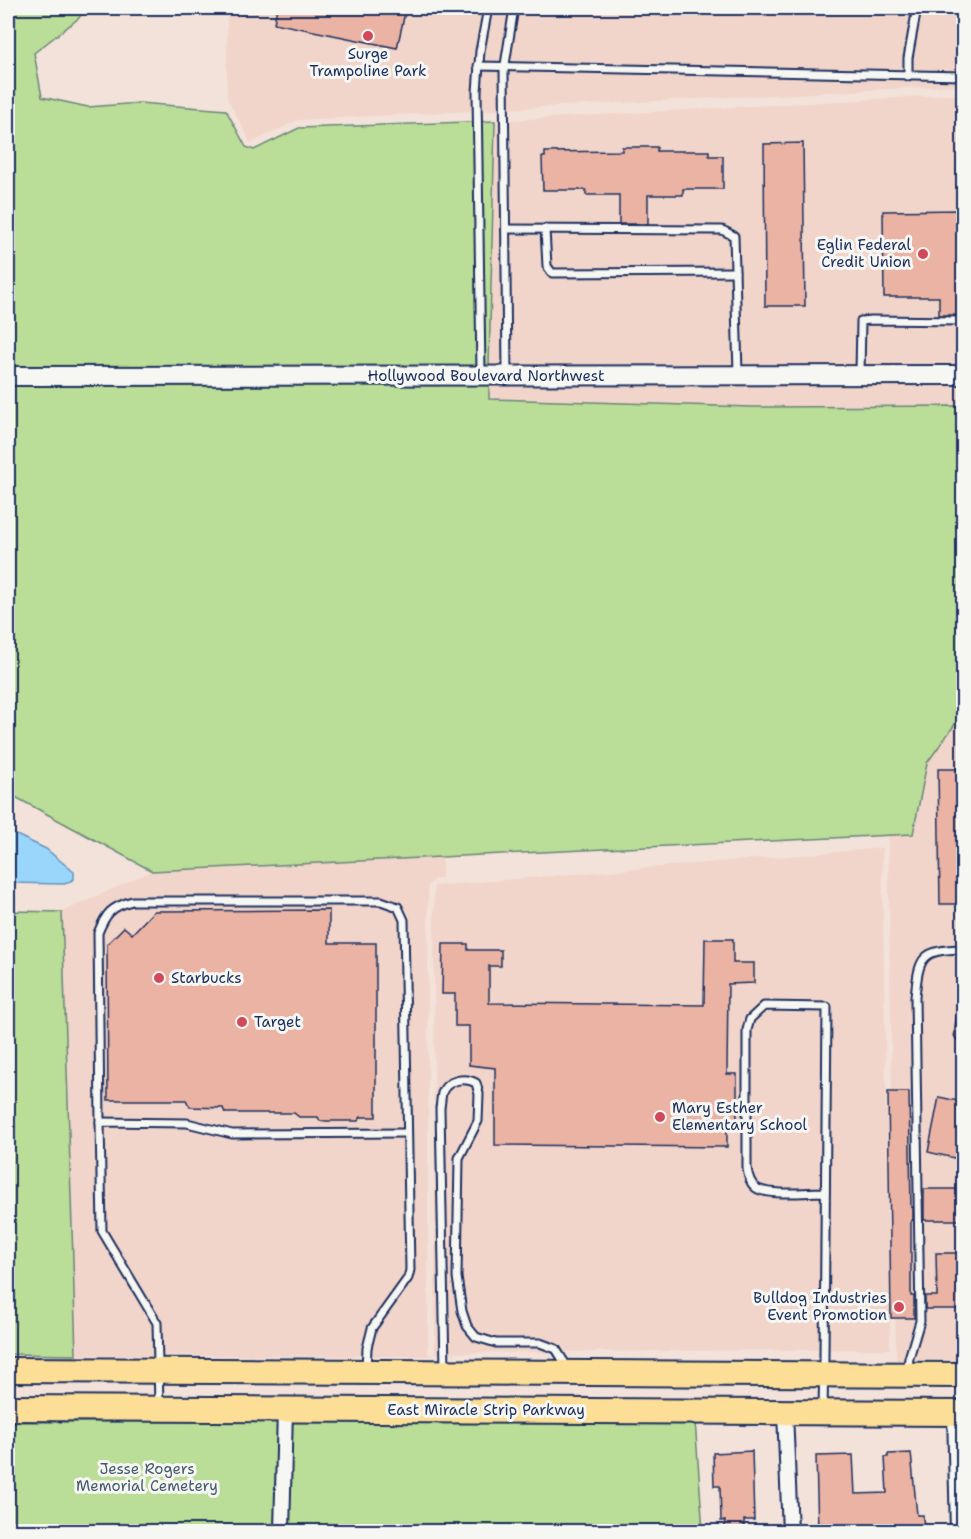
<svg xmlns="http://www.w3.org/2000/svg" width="971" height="1539" font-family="'Shantell Sans',sans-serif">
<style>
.built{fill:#f1d4ca}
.green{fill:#badd97;stroke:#6a867a;stroke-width:1.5}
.water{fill:#9ad5fb;stroke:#6793bc;stroke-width:1.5}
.building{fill:#ebb3a3;stroke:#1b2f5e;stroke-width:1.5}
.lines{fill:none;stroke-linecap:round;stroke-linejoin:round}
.lane-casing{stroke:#1b2f5e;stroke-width:11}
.street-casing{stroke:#1b2f5e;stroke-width:18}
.secondary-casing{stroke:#1b2f5e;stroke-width:22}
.highway-casing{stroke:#1b2f5e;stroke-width:28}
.lane{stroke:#f6f6f2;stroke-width:7}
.street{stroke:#f6f6f2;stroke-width:14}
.secondary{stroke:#f6f6f2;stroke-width:18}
.highway{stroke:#fdde96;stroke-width:24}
.poi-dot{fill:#d1495b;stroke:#f6f6f2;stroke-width:2}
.labels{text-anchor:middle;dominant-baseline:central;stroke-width:6;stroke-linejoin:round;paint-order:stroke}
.poi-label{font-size:15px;fill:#1b2f5e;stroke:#f6f6f2;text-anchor:start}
.street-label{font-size:15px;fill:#1b2f5e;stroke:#f6f6f2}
.park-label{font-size:15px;fill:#435a6c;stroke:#f6f6f2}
</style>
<rect width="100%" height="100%" fill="#f3e2da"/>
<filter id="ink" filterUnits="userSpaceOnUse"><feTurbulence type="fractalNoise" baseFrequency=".0167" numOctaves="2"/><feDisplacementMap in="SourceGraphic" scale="12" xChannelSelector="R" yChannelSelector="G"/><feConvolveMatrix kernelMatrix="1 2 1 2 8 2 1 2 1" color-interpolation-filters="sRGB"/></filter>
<g filter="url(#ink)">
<!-- built -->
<g class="built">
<path d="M 227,8 L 963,8 L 963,85 L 298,120 L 251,143 L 227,98 Z"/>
<path d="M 963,94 L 963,366 L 489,367 L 495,121 Z"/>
<path d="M 963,384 L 963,439 L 960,406 L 751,407 L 488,399 L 489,385 Z"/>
<path d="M 963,713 L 963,1360 L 896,1360 L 888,835 L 913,834 L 927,763 Z"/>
<path d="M 882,848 L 890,1349 L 435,1353 L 434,886 Z"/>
<path d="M 442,857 L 442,878 L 434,879 L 428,886 L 428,1353 L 431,1356 L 76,1355 L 62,912 L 152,871 Z"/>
</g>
<!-- green -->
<g class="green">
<path d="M 8,8 L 85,8 L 79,18 L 34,53 L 42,97 L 88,107 L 139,103 L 226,110 L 246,147 L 254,150 L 299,128 L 495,121 L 489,367 L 8,368 Z"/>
<path d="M 489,385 L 489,399 L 751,407 L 960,406 L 964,439 L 963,713 L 927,763 L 913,834 L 152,871 L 8,793 L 8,386 Z"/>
<path d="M 8,911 L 62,912 L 76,1355 L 8,1354 Z"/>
<path d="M 695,1420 L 703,1531 L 289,1532 L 292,1421 Z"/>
<path d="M 277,1421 L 274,1531 L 8,1531 L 8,1422 Z"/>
</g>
<!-- water -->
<path class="water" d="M 8,831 L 46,849 L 74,872 L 74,879 L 65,884 L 8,883 Z"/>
<!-- building -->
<g class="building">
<path d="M 277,8 L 406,8 L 397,48 L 274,23 Z"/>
<path d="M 803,143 L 805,306 L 765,306 L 764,144 Z"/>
<path d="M 622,147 L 657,147 L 657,151 L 709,151 L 709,156 L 723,156 L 723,189 L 683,189 L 683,195 L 648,195 L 648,224 L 619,224 L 619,195 L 586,195 L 586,190 L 543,190 L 542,157 L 545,157 L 545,152 L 622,151 Z"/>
<path d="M 963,210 L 963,297 L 957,297 L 957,315 L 939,315 L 939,297 L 884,297 L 883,211 Z"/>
<path d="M 938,769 L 963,769 L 963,904 L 940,904 Z"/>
<path d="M 329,910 L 329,943 L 376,943 L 376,1117 L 361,1117 L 358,1121 L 320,1121 L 318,1117 L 299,1117 L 294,1113 L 225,1113 L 223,1108 L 190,1107 L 186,1100 L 108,1100 L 107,944 L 124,927 L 132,934 L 154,911 Z"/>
<path d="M 705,939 L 733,939 L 733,963 L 754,963 L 754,983 L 728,984 L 727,1074 L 737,1074 L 737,1123 L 727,1123 L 727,1147 L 495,1145 L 495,1068 L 469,1065 L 469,1026 L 455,1026 L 455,994 L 442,994 L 443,944 L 468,944 L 468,950 L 501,950 L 501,966 L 489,966 L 489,1003 L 704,1005 Z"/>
<path d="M 888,1092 L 909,1092 L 911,1207 L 913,1207 L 913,1220 L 911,1221 L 911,1296 L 914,1296 L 914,1318 L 891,1318 Z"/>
<path d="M 939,1097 L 963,1102 L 963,1160 L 928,1152 Z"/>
<rect x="924" y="1189" width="39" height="31"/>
<path d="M 936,1253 L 963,1253 L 963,1309 L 925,1309 L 925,1296 L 937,1296 Z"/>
<path d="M 752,1451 L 754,1520 L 744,1520 L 744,1532 L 725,1532 L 725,1521 L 721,1521 L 720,1486 L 714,1486 L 713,1453 Z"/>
<path d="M 911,1453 L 917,1515 L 923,1515 L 924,1532 L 818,1532 L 816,1456 L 853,1455 L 855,1494 L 887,1493 L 885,1457 L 888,1457 L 888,1454 Z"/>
</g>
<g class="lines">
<!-- lane casing -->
<g class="lane-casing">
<g id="lane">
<path d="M 478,66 L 964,76"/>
<path d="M 908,76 L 908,58 L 917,8"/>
<path d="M 506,229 L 722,230 L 734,236 L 738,373"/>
<path d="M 545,229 L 547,266 L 552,273 L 735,272"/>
<path d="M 481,373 L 477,92 L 480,51 L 488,8"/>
<path d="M 507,373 L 504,71 L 514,8"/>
<path d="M 860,373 L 861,321 L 871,320 L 964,321"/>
<path d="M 964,1012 L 961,1017 L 959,1035 L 964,1041"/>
<path d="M 100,1122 L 98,933 C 106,913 111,907 132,901 L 381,901 L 398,907 L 404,920 L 410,1270 L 408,1278 L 372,1328 L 367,1348 L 366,1369"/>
<path d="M 445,1369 L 440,1108 C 441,1103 441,1097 442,1093 C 447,1079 466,1077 476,1083 L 479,1094 L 478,1121 L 459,1158 L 457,1277 L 462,1311 L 467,1326 L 476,1337 L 496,1343 L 540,1343 L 556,1349 L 568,1368"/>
<path d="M 907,1372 L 909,1358 L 920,1321 L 915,997 C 919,956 921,950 964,949"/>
<path d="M 159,1406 L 157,1323 L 102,1231 L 100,1122 L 187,1123 L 232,1134 L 406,1133"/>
<path d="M 823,1409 L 824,1359 L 827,1007 L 764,1006 L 750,1019 L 747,1030 L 747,1168 C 748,1176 750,1185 758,1189 C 773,1196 808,1192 825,1192"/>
</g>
</g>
<!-- street casing -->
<g class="street-casing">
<g id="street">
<path d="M 785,1412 L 790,1532"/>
<path d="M 955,1413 L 958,1532"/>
<path d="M 282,1532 L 285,1409"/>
</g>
</g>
<!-- secondary casing -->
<g class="secondary-casing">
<path id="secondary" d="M 8,376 L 964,375"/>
</g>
<!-- highway casing -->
<g class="highway-casing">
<g id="highway">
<path d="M 8,1370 L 964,1375"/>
<path d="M 8,1408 L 964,1413"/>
</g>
</g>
<!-- lane -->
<use href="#lane" class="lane"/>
<!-- street -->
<use href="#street" class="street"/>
<!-- secondary -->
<use href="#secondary" class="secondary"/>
<!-- highway -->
<use href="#highway" class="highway"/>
</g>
</g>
<!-- markers -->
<g class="poi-dot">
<circle cx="368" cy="36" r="6"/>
<circle cx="923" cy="254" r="6"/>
<circle cx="159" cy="978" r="6"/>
<circle cx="242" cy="1022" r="6"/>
<circle cx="660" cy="1117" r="6"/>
<circle cx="899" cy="1307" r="6"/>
</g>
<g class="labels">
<!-- poi labels -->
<g class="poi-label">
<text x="368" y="54" text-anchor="middle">Surge<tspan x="368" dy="17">Trampoline Park</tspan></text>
<text x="911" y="245" text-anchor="end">Eglin Federal<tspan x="911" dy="17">Credit Union</tspan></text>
<text x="171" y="978">Starbucks</text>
<text x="254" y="1022">Target</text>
<text x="672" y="1108">Mary Esther<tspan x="672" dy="17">Elementary School</tspan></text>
<text x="887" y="1298" text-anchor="end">Bulldog Industries<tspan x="887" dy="17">Event Promotion</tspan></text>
</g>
<!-- street labels -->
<g class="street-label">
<text x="486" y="376">Hollywood Boulevard Northwest</text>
<text x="486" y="1410">East Miracle Strip Parkway</text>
</g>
<!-- park labels -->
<g class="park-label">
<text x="147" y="1469">Jesse Rogers<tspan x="147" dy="17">Memorial Cemetery</tspan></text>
</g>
</g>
<!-- margin -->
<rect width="971" height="1539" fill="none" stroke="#f6f6f2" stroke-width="30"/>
<rect x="15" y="15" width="941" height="1509" fill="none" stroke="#1b2f5e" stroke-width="2" filter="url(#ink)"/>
</svg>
